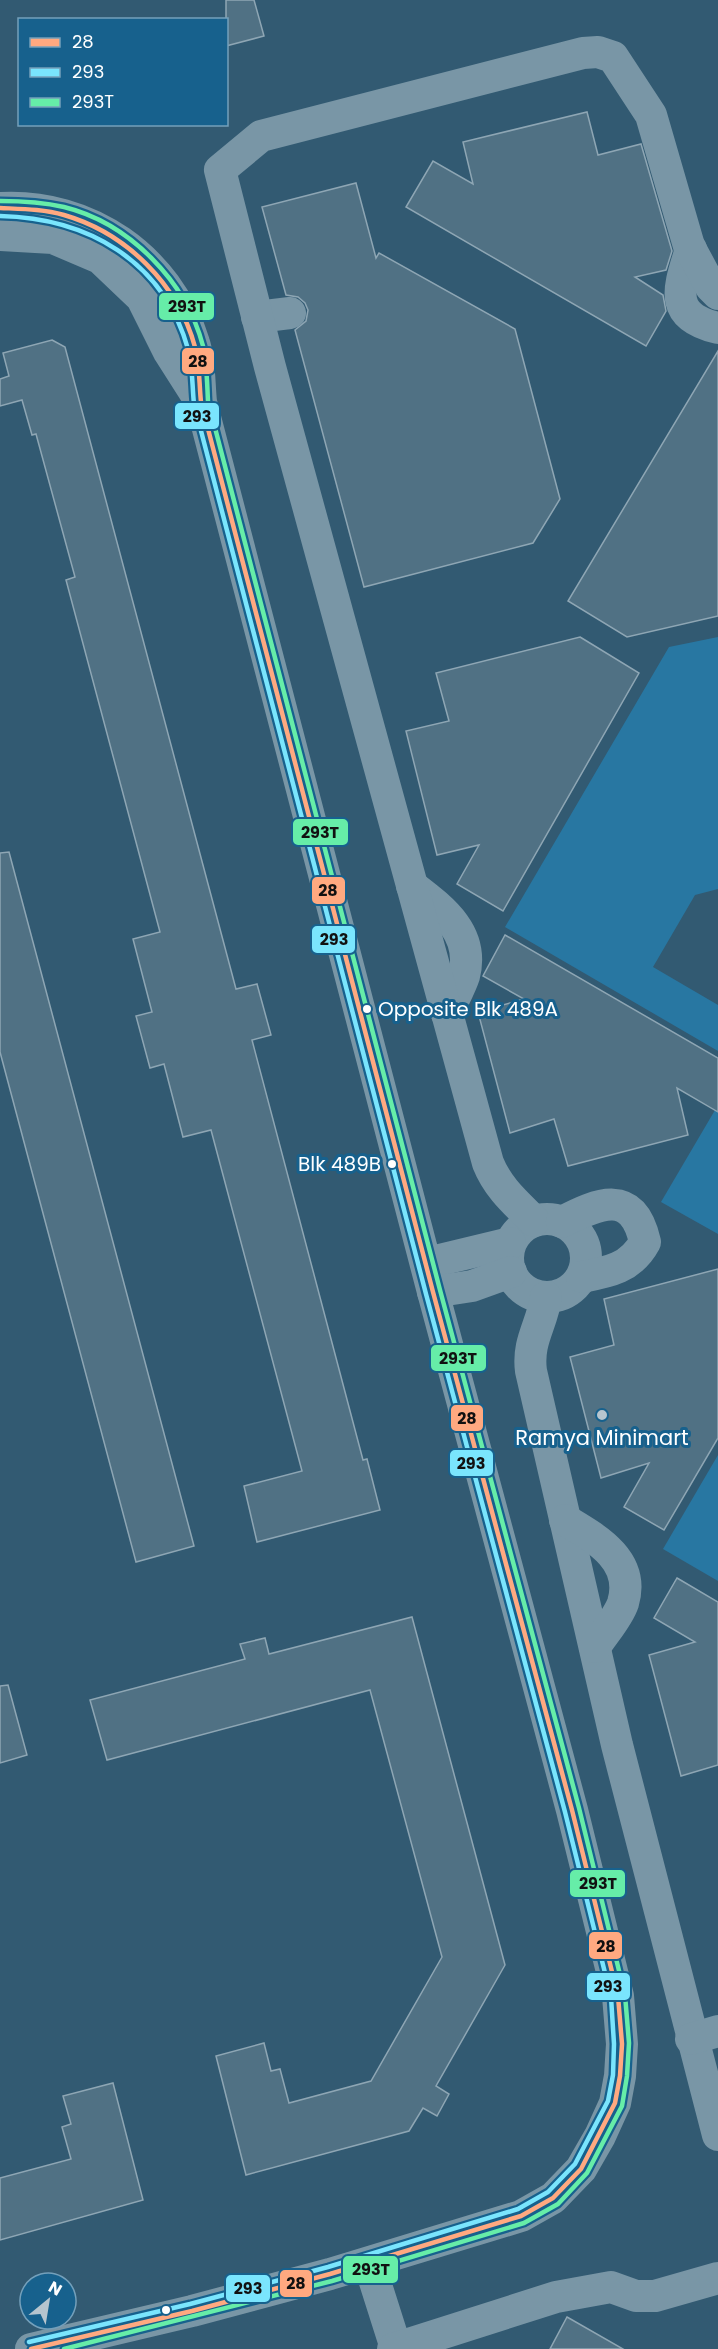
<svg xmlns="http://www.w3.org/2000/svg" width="718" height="2349" font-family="Poppins,sans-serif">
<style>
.green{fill:#2877a2}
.building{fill:#507184;stroke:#8ea6b4;stroke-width:1.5}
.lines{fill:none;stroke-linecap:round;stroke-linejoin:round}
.minor{stroke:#7996a6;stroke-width:32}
.bus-1-casing{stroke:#17618d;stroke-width:9}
.bus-2-casing{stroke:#17618d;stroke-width:9}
.bus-3-casing{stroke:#17618d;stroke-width:9}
.bus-1{stroke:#ffa980;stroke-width:4.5}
.bus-2{stroke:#7ae5fd;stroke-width:4.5}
.bus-3{stroke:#66eda8;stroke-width:4.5}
.bus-dot{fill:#fff;stroke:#17618d;stroke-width:2}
.poi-dot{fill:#b7c5ce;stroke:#17618d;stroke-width:2}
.labels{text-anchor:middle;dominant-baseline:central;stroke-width:6;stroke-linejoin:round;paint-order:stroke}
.bus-label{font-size:20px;fill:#fff;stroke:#17618d;text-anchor:start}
.poi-label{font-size:21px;fill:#fff;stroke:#17618d}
.line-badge{stroke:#17618d;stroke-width:2}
.pale-badge-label{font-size:16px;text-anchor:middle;font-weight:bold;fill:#111}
</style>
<rect width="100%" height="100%" fill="#325a72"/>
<!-- green -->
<g class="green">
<path d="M 718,637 L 718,889 L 695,895 L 653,967 L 718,1005 L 718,1051 L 505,927 L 669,647 Z"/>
<path d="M 718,1105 L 718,1234 L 661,1202 Z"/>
<path d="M 718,1455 L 718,1581 L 663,1549 Z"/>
</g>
<!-- building -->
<g class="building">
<path d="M 226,0 L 254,0 L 264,36 L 226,46 Z"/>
<path d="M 587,112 L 598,155 L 641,144 L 672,251 L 666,270 L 635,277 L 663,295 L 666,311 L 646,346 L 406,207 L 433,161 L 473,184 L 463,142 Z"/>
<path d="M 356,183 L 376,258 L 379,253 L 515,329 L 560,499 L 533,543 L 364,587 L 295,330 L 306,321 L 308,310 L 305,303 L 298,297 L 286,295 L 262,207 Z"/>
<path d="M 52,340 L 65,347 L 236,989 L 257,984 L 271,1035 L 252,1040 L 363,1460 L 367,1459 L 380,1510 L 257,1542 L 244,1486 L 302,1471 L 211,1130 L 183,1137 L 164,1064 L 150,1068 L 136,1016 L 152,1012 L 133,939 L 160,932 L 66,580 L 75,577 L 36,434 L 32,435 L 22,400 L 0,406 L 0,379 L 9,376 L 3,353 Z"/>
<path d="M 718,351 L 718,616 L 627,637 L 568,601 Z"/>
<path d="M 580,637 L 639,673 L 503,911 L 457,884 L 479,845 L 437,855 L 406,731 L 449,721 L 436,673 Z"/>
<path d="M 9,852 L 194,1546 L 136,1562 L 0,1052 L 0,853 Z"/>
<path d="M 505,935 L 718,1058 L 718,1112 L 677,1088 L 688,1135 L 568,1166 L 554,1119 L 510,1133 L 478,1012 L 524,999 L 483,976 Z"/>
<path d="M 718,1269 L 718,1438 L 664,1530 L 624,1507 L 649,1463 L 601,1478 L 570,1357 L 614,1345 L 604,1299 Z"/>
<path d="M 677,1578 L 718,1602 L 718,1765 L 681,1776 L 649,1655 L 695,1642 L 654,1618 Z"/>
<path d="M 412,1617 L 505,1965 L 436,2086 L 449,2094 L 437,2116 L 423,2108 L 409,2131 L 246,2175 L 216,2056 L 264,2043 L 271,2071 L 280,2069 L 289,2103 L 371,2081 L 442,1957 L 370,1690 L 107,1760 L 90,1700 L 245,1659 L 240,1644 L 265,1638 L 269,1654 Z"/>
<path d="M 8,1685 L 27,1755 L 0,1763 L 0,1686 Z"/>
<path d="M 113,2083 L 143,2200 L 0,2240 L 0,2178 L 71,2159 L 62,2127 L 71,2124 L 63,2096 Z"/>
<path d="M 567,2317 L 623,2349 L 550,2349 Z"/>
</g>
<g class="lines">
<!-- minor -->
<g class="minor">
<path d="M 0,208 C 88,203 168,258 194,343 C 200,361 199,383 201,402 L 433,1292 L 572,1810 L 618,1996 L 622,2044 L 620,2076 L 615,2103 L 600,2136 L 581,2169 L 553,2198 L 521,2216 L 330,2274 L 192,2311 L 31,2349"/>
<path d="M 0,235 L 53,238 L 100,258 L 142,298 L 169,352 L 197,396"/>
<path d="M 691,249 C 679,288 667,316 718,328"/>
<path d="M 257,317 L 290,313"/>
<path d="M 412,886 C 442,909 475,933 464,976 C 460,988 452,1002 447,1014"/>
<circle cx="547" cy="1258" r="39"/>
<path d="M 534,1221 C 516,1203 498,1188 488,1163 L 270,367 L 220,170 L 261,136 L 583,53 L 598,52 L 613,57 L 651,115 L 689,246 L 711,287 L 718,294"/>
<path d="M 562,1222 C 599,1203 633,1188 645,1242 C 631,1268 609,1272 582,1277"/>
<path d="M 427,1263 L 510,1243"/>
<path d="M 433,1292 L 472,1286 L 511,1272"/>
<path d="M 546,1297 C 542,1325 527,1341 531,1371 L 617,1745 L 718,2135"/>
<path d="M 565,1520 C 595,1538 636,1560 623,1603 C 618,1618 603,1634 595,1647"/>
<path d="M 691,2039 L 718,2031"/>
<path d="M 369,2263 L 396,2348"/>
<path d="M 393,2349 L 556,2297 L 611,2287 L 636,2296 L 655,2296 L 718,2278"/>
</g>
<!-- bus-1 casing -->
<g class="bus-1-casing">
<path id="bus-1" d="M 0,208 C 22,209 43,209 64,215 C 126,233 178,284 195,347 C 200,365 199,384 201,402 L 433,1292 L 572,1810 L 618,1996 L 622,2044 L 620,2076 L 615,2103 L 581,2169 L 553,2198 L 521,2216 L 330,2274 L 192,2311 L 31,2349"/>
</g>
<!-- bus-2 casing -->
<g class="bus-2-casing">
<path id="bus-2" d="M 0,216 C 87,218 163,260 188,349 C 193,367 192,386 194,404 L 426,1294 L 565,1812 L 611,1997 L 614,2044 L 613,2075 L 608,2101 L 575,2164 L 548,2192 L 518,2209 L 328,2267 L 190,2304 L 29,2342"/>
</g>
<!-- bus-3 casing -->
<g class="bus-3-casing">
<path id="bus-3" d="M 0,201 C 22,201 42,202 64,207 C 129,223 186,281 203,346 C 207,364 207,383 208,401 L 440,1290 L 579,1808 L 625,1995 L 629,2043 L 627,2076 L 622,2106 L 587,2173 L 558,2204 L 524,2223 L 332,2281 L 64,2349"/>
</g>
<!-- bus-1 -->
<use href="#bus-1" class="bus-1"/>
<!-- bus-2 -->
<use href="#bus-2" class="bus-2"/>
<!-- bus-3 -->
<use href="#bus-3" class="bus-3"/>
</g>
<!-- markers -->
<g class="bus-dot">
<circle cx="367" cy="1009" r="5"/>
<circle cx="392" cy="1164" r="5"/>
<circle cx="166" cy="2310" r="5"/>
</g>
<circle class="poi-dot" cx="602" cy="1415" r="6"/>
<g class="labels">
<!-- bus labels -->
<g class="bus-label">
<text x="378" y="1009">Opposite Blk 489A</text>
<text x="381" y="1164" text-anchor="end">Blk 489B</text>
</g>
<!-- poi labels -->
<g class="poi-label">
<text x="602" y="1437">Ramya Minimart</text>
</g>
</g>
<g class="line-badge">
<rect x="158" y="292" width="57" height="29" rx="6" fill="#66eda8"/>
<rect x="181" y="347" width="34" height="28" rx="6" fill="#ffa980"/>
<rect x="174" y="402" width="46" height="28" rx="6" fill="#7ae5fd"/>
<rect x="292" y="818" width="57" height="28" rx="6" fill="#66eda8"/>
<rect x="311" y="876" width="35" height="29" rx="6" fill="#ffa980"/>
<rect x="311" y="925" width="45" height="29" rx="6" fill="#7ae5fd"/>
<rect x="430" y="1344" width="57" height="28" rx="6" fill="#66eda8"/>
<rect x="450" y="1404" width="34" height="28" rx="6" fill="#ffa980"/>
<rect x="449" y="1449" width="45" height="28" rx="6" fill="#7ae5fd"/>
<rect x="569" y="1869" width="57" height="29" rx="6" fill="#66eda8"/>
<rect x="588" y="1931" width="35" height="29" rx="6" fill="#ffa980"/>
<rect x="586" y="1972" width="45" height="29" rx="6" fill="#7ae5fd"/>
<rect x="342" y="2255" width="57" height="29" rx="6" fill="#66eda8"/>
<rect x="279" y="2269" width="34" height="29" rx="6" fill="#ffa980"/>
<rect x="225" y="2274" width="46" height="29" rx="6" fill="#7ae5fd"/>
</g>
<g class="pale-badge-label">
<text x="187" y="312">293T</text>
<text x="198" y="367">28</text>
<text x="197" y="422">293</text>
<text x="320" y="838">293T</text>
<text x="328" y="896">28</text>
<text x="334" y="945">293</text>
<text x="458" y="1364">293T</text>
<text x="467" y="1424">28</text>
<text x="471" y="1469">293</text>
<text x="598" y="1889">293T</text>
<text x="606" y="1952">28</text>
<text x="608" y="1992">293</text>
<text x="371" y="2275">293T</text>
<text x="296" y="2289">28</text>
<text x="248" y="2294">293</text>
</g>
<!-- legend -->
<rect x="18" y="18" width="210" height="108" fill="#17618d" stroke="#74a0bb" stroke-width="1.5"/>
<rect x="30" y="38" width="30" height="9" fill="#ffa980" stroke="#74a0bb" stroke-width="1.5"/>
<text x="72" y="48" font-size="18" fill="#ffffff">28</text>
<rect x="30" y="68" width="30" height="9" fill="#7ae5fd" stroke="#74a0bb" stroke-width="1.5"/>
<text x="72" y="78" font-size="18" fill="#ffffff">293</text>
<rect x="30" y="98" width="30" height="9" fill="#66eda8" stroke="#74a0bb" stroke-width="1.5"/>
<text x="72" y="108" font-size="18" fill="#ffffff">293T</text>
<!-- north arrow -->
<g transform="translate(48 2301) rotate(30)"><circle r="28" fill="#17618d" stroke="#74a0bb" stroke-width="1.5"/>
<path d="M0-4.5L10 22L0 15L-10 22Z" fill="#b7c5ce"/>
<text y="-9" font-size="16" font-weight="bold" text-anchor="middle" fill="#ffffff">N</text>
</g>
</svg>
